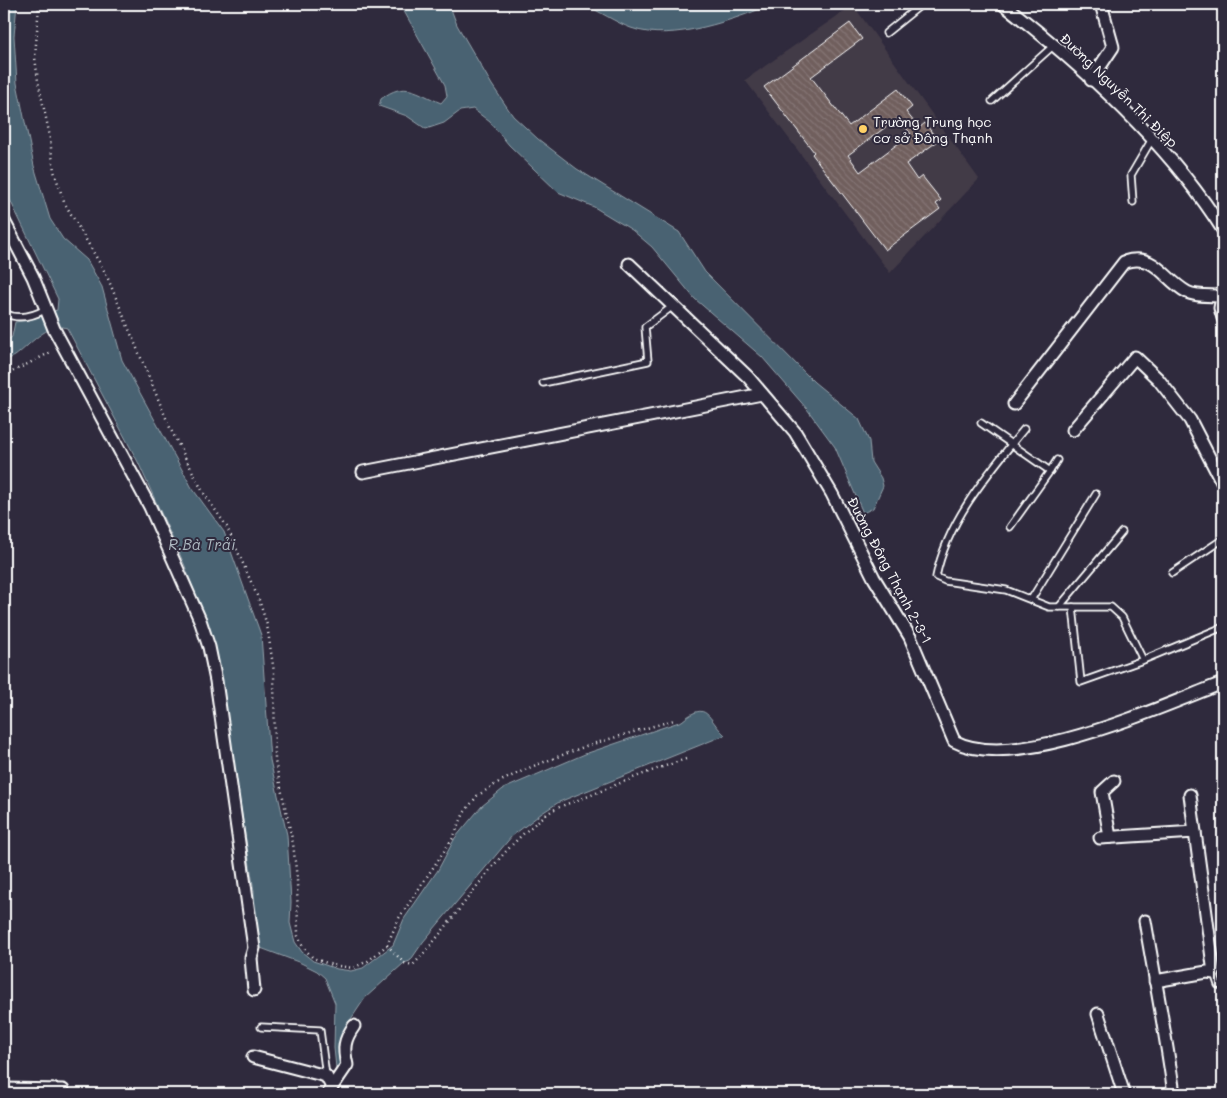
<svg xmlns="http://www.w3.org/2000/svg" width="1227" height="1098" font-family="Mali,sans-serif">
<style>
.built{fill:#423a47}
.water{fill:#496272;stroke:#92a1aa}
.building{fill:url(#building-back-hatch);stroke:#fff;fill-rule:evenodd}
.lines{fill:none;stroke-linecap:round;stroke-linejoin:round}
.service-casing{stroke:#fff;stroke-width:9}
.minor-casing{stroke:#fff;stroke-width:15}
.path{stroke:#fff;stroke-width:2.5;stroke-dasharray:1 4;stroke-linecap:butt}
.service{stroke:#2f2a3d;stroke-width:5.5}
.minor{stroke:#2f2a3d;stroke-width:11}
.poi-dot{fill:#ffd166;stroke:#2f2a3d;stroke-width:2}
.labels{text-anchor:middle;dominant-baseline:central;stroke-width:4;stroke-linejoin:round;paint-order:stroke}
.street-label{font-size:14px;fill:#fff;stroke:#2f2a3d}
.poi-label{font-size:14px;fill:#fff;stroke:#2f2a3d;text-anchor:start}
.water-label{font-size:15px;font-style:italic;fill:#adb8c0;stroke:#2f2a3d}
</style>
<defs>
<pattern id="building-back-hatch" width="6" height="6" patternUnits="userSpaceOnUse" patternTransform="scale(1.25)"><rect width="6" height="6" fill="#705e5d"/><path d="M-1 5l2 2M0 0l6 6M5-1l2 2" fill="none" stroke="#857675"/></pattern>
</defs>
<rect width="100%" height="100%" fill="#2f2a3d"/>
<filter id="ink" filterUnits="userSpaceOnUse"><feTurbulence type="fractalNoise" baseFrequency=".02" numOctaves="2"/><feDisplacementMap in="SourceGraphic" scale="10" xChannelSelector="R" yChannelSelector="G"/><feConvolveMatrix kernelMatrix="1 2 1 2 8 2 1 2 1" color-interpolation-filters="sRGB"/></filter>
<g filter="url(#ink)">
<!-- built -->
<path class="built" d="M 853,5 L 979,179 L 890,273 L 745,80 Z"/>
<!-- water -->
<g class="water">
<path d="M 4,4 L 17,4 L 14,36 L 17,83 L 34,166 L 50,219 L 63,239 L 87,260 L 102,287 L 122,360 L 192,488 L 224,532 L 261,635 L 270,760 L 287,835 L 291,902 L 290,923 L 295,942 L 302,952 L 313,961 L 337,969 L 351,971 L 363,968 L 393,945 L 404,919 L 438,870 L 455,838 L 482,806 L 503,789 L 585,754 L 682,721 C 708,699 707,719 725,735 L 559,802 L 542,813 L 512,836 L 423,942 L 410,961 L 404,963 L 365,998 L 351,1019 L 342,1043 L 344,1065 L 337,1078 L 334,1048 L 335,1003 L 325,978 L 317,971 L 301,963 L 258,947 L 246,930 L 254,909 L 254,891 L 216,651 L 185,566 L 138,462 L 67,328 C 48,321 28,347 15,356 C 12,358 7,359 4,360 L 4,342 L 12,337 L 15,322 L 29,320 L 57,310 L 58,299 L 9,198 L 4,180 Z"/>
<path d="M 400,4 L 449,4 L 457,25 L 492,85 L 513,116 L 538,139 L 577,169 L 679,232 L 705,272 L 814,382 L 859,419 L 869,441 L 871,462 L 881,478 L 883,486 L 873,508 L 863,513 L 835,447 L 807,409 L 762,357 L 695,299 L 652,247 L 632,230 L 594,207 L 558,192 L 509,145 L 490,122 L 473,109 L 460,111 L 444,123 L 426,129 L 407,116 L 379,106 L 381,99 C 405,80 417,93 441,103 L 447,96 L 445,85 Z"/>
<path d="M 583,4 L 666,4 L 681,6 L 773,4 C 735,19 672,43 631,28 C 617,23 599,11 583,4 Z"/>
</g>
<!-- building -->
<path class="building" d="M 850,23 L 862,39 L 811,77 L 849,126 L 898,89 L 912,107 L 906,112 L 919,128 L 925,123 L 938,141 L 906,164 L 917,180 L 922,176 L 941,200 L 936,204 L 940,209 L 885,250 L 812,154 L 814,152 L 764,87 ZM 898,118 L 911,134 L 860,172 L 848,155 Z"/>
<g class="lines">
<!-- service casing -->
<g class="service-casing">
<g id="service">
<path d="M 886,33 L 922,4"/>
<path d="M 992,101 L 1053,46"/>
<path d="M 1133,202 L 1131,175 L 1152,139"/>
<path d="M 4,313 C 18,320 32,317 46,309"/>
<path d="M 543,383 L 648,361 L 645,327 L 673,306"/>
<path d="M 981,423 L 1050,471 L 1057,460"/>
<path d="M 1024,429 C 989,472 947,521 936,577 L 945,581 L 1006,590 L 1049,607 L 1111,607 L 1122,617 L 1143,660"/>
<path d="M 1010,527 L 1050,471"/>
<path d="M 1172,573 L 1223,539"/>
<path d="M 1032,598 L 1096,494"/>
<path d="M 1059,607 L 1122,532"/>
<path d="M 1073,607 L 1081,682 L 1143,660 L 1223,627"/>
<path d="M 1214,973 L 1218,985 L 1223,986"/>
<path d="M 261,1027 L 320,1030 L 326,1076"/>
</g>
</g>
<!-- minor casing -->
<g class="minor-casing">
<g id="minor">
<path d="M 1003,4 C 1083,66 1169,144 1223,230"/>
<path d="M 1091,80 L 1113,47 L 1101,4"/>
<path d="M 4,221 L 33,277 L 54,329 L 150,507 L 200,620 L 209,647 L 216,681 L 252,934 L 254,948 L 251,958 L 254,990"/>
<path d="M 629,264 L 748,377 L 795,432 L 832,494 L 874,578 L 910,637 L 954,741 C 1015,774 1161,706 1223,683"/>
<path d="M 1223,294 L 1220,308 L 1223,318"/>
<path d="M 1014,404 L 1124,262 C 1156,252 1163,279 1187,292 C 1196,297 1212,295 1222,296"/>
<path d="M 1073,430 L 1135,357 L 1158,379 L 1190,420 L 1223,484"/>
<path d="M 363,472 L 762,394"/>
<path d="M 1190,795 L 1195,832"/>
<path d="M 1110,837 L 1102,792 L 1114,781"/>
<path d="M 1100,838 L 1195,832 L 1214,973 L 1207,972 L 1155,981"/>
<path d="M 1145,921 C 1155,979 1166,1036 1174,1094"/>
<path d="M 1098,1014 L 1124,1094"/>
<path d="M 253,1057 L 326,1076 L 332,1087 L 328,1094"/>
<path d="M 332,1087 L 347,1065 C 343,1048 344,1040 354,1026"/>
<path d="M 4,1089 L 63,1090 L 62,1094"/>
</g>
</g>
<!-- path -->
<g class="path">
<path d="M 39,4 L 35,57 L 38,81 L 49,132 L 54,171 L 64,202 L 106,274 L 171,430 L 203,492 L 227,527 L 259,600 L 267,625 L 274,672 L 275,761 L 293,843 L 297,879 L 298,936 L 303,947 L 313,958 L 332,965 L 353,968 L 368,961 L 387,945 L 399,918 L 453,838 L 464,813 L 477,796 L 499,782 L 531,767 L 586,746 L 674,720"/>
<path d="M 4,376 L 53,351"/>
<path d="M 387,945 L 404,963 L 413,965 C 460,916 493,852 550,812 C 561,805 576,801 589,796 C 622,782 655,769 689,758"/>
</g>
<!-- service -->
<use href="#service" class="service"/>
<!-- minor -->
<use href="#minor" class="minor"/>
</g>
</g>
<!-- markers -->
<circle class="poi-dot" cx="863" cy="129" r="5"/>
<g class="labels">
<!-- street labels -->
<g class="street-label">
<text transform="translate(1119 90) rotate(44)">Đường Nguyễn Thị Điệp</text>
<text transform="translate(890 570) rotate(62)">Đường Đông Thạnh 2-3-1</text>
</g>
<!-- poi labels -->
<g class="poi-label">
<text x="873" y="121">Trường Trung học<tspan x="873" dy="16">cơ sở Đông Thạnh</tspan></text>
</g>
<!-- water labels -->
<g class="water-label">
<text x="202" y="544">R.Bà Trải</text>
</g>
</g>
<!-- margin -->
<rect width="1227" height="1098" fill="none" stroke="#2f2a3d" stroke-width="20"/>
<rect x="10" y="10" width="1207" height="1078" fill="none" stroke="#fff" stroke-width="2" filter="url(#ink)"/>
</svg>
